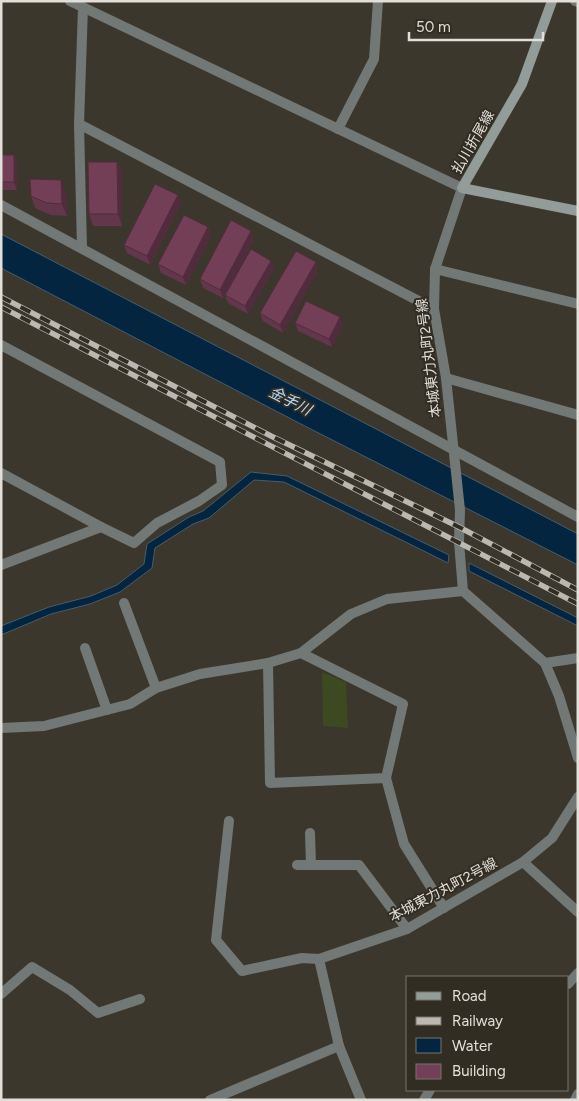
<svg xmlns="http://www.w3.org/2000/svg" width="579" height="1101" font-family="Figtree,'Noto Sans JP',sans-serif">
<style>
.green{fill:#3d4920}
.water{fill:#03253f;stroke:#465d6d}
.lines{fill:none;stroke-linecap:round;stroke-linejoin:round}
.minor{stroke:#727876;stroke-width:10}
.secondary{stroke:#929c99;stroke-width:10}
.rail-casing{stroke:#bbb8b1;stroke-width:5.5}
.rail{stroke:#312d23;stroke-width:4;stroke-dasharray:11;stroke-linecap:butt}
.wall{fill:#62364b}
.shaded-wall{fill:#502c3d}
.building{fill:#723f57;stroke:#502c3d}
.labels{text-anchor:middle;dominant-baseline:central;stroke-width:4;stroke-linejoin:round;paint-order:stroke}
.street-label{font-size:14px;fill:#e2dfd9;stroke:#312d23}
.water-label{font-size:15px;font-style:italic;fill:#afd6f9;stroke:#312d23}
</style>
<rect width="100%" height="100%" fill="#3c372d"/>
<!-- green -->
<path class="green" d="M 322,672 L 346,682 L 348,728 L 323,726 Z"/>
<!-- water -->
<g class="water">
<path d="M 1,234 L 578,534 L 578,565 L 299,423 L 1,268 Z"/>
<path d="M 251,472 L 287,476 L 449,555 L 448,563 L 284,482 L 254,480 L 209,518 L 193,524 L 155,548 L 152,568 L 120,592 L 90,604 L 51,614 L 1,635 L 1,626 L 49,607 L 91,596 L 117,585 L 144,564 L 147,544 L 189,517 L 203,511 Z"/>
<path d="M 469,563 L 578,618 L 578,626 L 469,571 Z"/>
</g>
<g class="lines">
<!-- minor -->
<g class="minor">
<path d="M 70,1 L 462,188 L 435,269 L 434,309 L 446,378 L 460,510 L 459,542 L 463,591 L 545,663 L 559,696 L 578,758"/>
<path d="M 575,1 L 578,2"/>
<path d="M 79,124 L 434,309"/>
<path d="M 338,129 L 374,59 L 378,1"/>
<path d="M 1,205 L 578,517"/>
<path d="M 82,248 L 79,124 L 83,7"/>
<path d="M 435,269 L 578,304"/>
<path d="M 1,345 L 220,462 L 222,485 L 199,501 L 157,523 L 134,543 L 101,527 L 1,473"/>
<path d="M 446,378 L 578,415"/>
<path d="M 1,565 L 101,527"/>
<path d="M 124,603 L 156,688"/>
<path d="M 85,648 L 107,710"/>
<path d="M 268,663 L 270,783 L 386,778 L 403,704 L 301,653"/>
<path d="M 545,663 L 578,658"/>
<path d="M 1,728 L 44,726 L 130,704 L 156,688 L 200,674 L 268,663 L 301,653 L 351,614 L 387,599 L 463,591"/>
<path d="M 386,778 L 404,844 L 444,908"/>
<path d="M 229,821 L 216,940 L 242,971 L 302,958 L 319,959"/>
<path d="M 310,833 L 311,865"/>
<path d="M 523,862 L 578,912"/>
<path d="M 297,865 L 359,865 L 407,929"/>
<path d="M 568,984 L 578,973"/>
<path d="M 1,994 L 32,967 L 70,990 L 98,1013 L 140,999"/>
<path d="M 210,1100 L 339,1046"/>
<path d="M 361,1100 L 339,1046 L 319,959 L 407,929 L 523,862 L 552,838 L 578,797"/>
<path d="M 424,1100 L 430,1090"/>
<path d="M 575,1100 L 578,1094"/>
</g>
<!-- secondary -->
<path class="secondary" d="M 552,1 L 522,84 L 462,188 L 578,211"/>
<!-- rail casing -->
<g class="rail-casing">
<g id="rail">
<path d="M 1,297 L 271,436 L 459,527 L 578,590"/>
<path d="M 1,307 L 578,604"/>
</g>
</g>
<!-- rail -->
<use href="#rail" class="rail"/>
</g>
<!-- wall -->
<g class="wall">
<path d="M 1,155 L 14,155 L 17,163 L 17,190 L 1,190 Z"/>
<path d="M 117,162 L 122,174 L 122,226 L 93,226 L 89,214 Z"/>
<path d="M 66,192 L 67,216 L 51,215 L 35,208 L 31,196 Z"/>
<path d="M 181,203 L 150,265 L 127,253 L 124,245 Z"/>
<path d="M 208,227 L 211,236 L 186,285 L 161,273 L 158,264 Z"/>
<path d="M 254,239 L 223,298 L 203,288 L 200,279 Z"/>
<path d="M 274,269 L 248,314 L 228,303 L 225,295 Z"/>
<path d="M 318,271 L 283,333 L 263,321 L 260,313 Z"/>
<path d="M 295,323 L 343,325 L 332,347 L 298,331 Z"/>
</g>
<!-- shaded-wall -->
<g class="shaded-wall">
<path d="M 14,155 L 17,163 L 17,190 L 14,182 Z"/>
<path d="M 117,162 L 122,174 L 122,226 L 118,214 Z"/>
<path d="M 61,180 L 66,192 L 67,216 L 62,204 Z"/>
<path d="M 178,195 L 181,203 L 150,265 L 147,256 Z"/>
<path d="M 208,227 L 211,236 L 186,285 L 183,277 Z"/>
<path d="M 251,231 L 254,239 L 223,298 L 220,290 Z"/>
<path d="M 271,261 L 274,269 L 248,314 L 245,306 Z"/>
<path d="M 316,262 L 318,271 L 283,333 L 280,325 Z"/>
<path d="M 340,317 L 343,325 L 332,347 L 329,339 Z"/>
</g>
<!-- building -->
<g class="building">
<rect x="1" y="155" width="13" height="27"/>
<path d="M 88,162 L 117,162 L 118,214 L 89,214 Z"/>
<path d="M 30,179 L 61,180 L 62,204 L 47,203 L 31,196 Z"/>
<path d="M 155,184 L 178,195 L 147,256 L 124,245 Z"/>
<path d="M 184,215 L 208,227 L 183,277 L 158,264 Z"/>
<path d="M 231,220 L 251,231 L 220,290 L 200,279 Z"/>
<path d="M 251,249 L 271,261 L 245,306 L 225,295 Z"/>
<path d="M 296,251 L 316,262 L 280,325 L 260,313 Z"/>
<path d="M 306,301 L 340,317 L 329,339 L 295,323 Z"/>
</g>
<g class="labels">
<!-- street labels -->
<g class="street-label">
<text transform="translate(473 142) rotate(-60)">払川折尾線</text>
<text transform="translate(429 358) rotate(-97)">本城東力丸町2号線</text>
<text transform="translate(443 890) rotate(-28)">本城東力丸町2号線</text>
</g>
<!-- water labels -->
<g class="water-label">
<text transform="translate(290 401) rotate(27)">金手川</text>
</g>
</g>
<!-- border -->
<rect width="579" height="1101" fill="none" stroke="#e2dfd9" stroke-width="5"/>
<!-- legend -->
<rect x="406" y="976" width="162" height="115" fill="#312d23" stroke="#78746c"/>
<rect x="416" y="992" width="25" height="8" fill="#929c99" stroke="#78746c"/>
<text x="452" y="1001" font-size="15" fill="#e2dfd9">Road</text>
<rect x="416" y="1017" width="25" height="8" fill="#bbb8b1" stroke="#78746c"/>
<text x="452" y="1026" font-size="15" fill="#e2dfd9">Railway</text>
<rect x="416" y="1038" width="25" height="15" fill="#03253f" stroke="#78746c"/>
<text x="452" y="1051" font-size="15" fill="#e2dfd9">Water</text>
<rect x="416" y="1064" width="25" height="15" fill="#723f57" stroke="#78746c"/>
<text x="452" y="1076" font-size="15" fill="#e2dfd9">Building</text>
<!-- scale -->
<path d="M409 32v8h134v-8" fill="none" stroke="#e2dfd9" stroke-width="2.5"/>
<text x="416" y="32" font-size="15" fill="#e2dfd9" stroke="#312d23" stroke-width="4" paint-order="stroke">50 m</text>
</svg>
